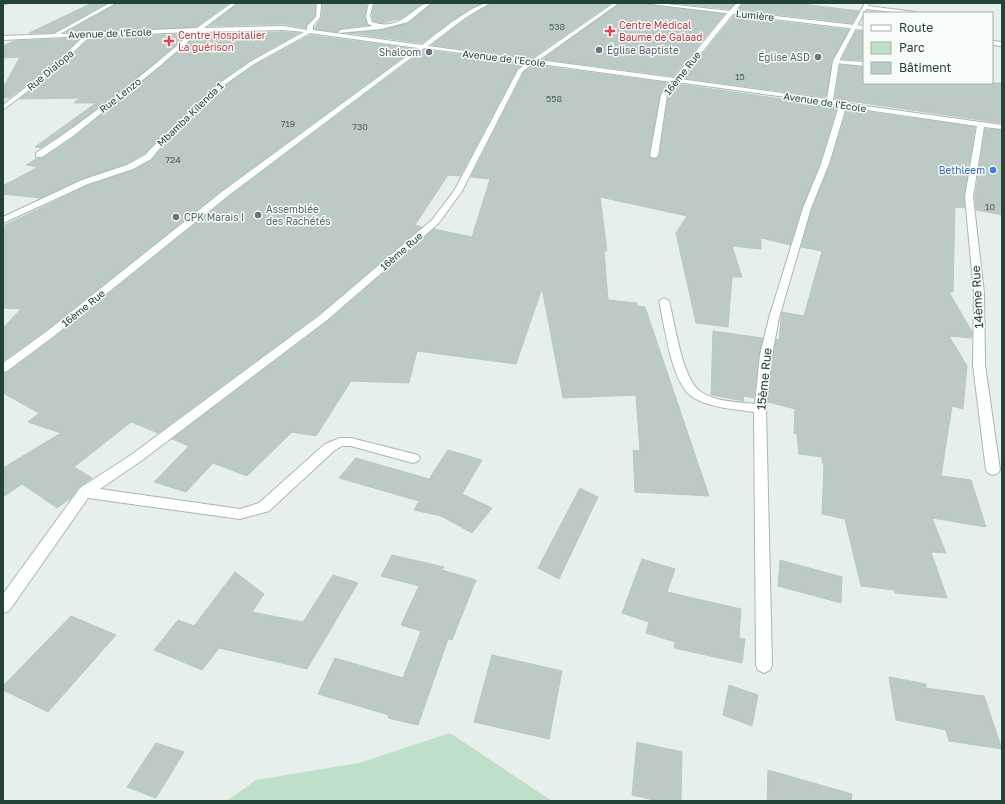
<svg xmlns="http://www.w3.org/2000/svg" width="1005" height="804" font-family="'Golos Text',sans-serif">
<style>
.green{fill:#bfe0c8}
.building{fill:#bbcac4;stroke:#b8c9c2}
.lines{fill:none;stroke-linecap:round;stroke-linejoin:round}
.service-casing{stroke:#a8b8b2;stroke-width:2}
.minor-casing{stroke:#a8b8b2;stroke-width:2}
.tertiary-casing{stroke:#a8b8b2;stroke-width:2}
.service{fill:#fff;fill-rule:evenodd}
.minor{fill:#fff;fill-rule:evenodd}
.tertiary{fill:#fff;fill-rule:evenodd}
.health-dot{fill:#e0444e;stroke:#f7fbf9;stroke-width:1.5}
.worship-dot{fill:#6b7280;stroke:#f7fbf9;stroke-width:1.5}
.shop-dot{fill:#3f7fe0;stroke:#f7fbf9;stroke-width:1.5}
.labels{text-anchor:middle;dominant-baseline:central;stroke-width:3;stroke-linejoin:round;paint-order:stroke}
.far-number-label{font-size:9px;fill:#4a645c}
.far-street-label{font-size:10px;fill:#24423a;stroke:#f7fbf9}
.far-health-label{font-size:10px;fill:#be3a42;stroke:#f7fbf9;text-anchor:start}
.far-worship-label{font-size:10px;fill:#5b616d;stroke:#f7fbf9;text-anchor:start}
.far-shop-label{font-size:10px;fill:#366cbe;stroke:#f7fbf9;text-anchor:end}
.street-label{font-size:12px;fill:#24423a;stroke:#f7fbf9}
</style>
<rect width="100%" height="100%" fill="#e6efeb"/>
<!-- green -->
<path class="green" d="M 450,733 L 552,801 L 227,801 L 256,780 L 359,763 Z"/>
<!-- building -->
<g class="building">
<path d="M 92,3 L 107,3 L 54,33 L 29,33 Z"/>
<path d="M 117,3 L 229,3 L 196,27 L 66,32 Z"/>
<path d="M 238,3 L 316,3 L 315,16 L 306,25 L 306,28 L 283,24 L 209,26 Z"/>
<path d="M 322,3 L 367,3 L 365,16 L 367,25 L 340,29 L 337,32 L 314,29 L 322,17 Z"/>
<path d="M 374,3 L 424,3 L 399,19 L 383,23 L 373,21 L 372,16 Z"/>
<path d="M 432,3 L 482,3 L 454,19 L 422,43 L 349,33 L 381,30 L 408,23 Z"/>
<path d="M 491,3 L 579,3 L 593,5 L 596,3 L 611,3 L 532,58 L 432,45 L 466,19 Z"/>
<path d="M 620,3 L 642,3 L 724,14 L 673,76 L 543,59 Z"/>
<path d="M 672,3 L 735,3 L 729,9 Z"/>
<path d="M 743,3 L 794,3 L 859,11 L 852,23 L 738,10 Z"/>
<path d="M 734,16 L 849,30 L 832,61 L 826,97 L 683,78 Z"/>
<path d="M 856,31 L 864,31 L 864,60 L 842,59 Z"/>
<path d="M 283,32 L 299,33 L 249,61 L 219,82 L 171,126 L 144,154 L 126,164 L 81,179 L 40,198 L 3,194 L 3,186 L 38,167 L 26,165 L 38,158 L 43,158 L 74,137 L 200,33 Z"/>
<path d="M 189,34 L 135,79 L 76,124 L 41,148 L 35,147 L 96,103 L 74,103 L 80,98 L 20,99 L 56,71 L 91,37 Z"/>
<path d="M 310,35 L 414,49 L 222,190 L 45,331 L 3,361 L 3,328 L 21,309 L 3,308 L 3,226 L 89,185 L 133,170 L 152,160 L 177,130 L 225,86 L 255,65 Z"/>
<path d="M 80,38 L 50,67 L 9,98 L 3,98 L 3,88 L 20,57 L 3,58 L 3,46 L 14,41 Z"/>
<path d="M 424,50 L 524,63 L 517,69 L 460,176 L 448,175 L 415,225 L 422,227 L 318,315 L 158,433 L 131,422 L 74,467 L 92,478 L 79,487 L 71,498 L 57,508 L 22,484 L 3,497 L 3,468 L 61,433 L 28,422 L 39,413 L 3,393 L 3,373 L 8,372 L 55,337 L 230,196 Z"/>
<path d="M 534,65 L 668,83 L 660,95 L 649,156 L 653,159 L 659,156 L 668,96 L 678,84 L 837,107 L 820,163 L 802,207 L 790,245 L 761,238 L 761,249 L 732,246 L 742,277 L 732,277 L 728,327 L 696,323 L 676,233 L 687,216 L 600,197 L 607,251 L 604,251 L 608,300 L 637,303 L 637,306 L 645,307 L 709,496 L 635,492 L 633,450 L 640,451 L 636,395 L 563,398 L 542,288 L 516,364 L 417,351 L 409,383 L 351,381 L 316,436 L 292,432 L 247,476 L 213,463 L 186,492 L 154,482 L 189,446 L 172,439 L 328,321 L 434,229 L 472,237 L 490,179 L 471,177 L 524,72 Z"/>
<path d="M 840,65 L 864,67 L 864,83 L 1002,83 L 1002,123 L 835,99 Z"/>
<path d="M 847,109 L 975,127 L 964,197 L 965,208 L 955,207 L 953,292 L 949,292 L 972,332 L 972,338 L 949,336 L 967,366 L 963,409 L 952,406 L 941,476 L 971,480 L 986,527 L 932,518 L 946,553 L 931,552 L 947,598 L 895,593 L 894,590 L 861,586 L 845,519 L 822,514 L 824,464 L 822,463 L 822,457 L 799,454 L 797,434 L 794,433 L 795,409 L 768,402 L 773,355 L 776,339 L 779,340 L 782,312 L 804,316 L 822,251 L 801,247 L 812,208 L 830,164 Z"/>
<path d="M 985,129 L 1002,130 L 1002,215 L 976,210 L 975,197 Z"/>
<path d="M 713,331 L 763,338 L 759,355 L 754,398 L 743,396 L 744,401 L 711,395 Z"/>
<path d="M 448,450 L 482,460 L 462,494 L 492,508 L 472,533 L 441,516 L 414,510 L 419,501 L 339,478 L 356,458 L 429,479 Z"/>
<path d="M 580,488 L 598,497 L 559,579 L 538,568 Z"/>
<path d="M 392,555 L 444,567 L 442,570 L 476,580 L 452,640 L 448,639 L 418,725 L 388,718 L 389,715 L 318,694 L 335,658 L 403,678 L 421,631 L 401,625 L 419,586 L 381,576 Z"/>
<path d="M 642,559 L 675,569 L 667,592 L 741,609 L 739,638 L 745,639 L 742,663 L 674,648 L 675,642 L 646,633 L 649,622 L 622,613 Z"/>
<path d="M 780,560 L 842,577 L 841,603 L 778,586 Z"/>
<path d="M 235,572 L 264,594 L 252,612 L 303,622 L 333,575 L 358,583 L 307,669 L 219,648 L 202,670 L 154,650 L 178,620 L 194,626 Z"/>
<path d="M 71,616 L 116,635 L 48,712 L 3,690 L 3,686 Z"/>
<path d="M 492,655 L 562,671 L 549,739 L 474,722 Z"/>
<path d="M 889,677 L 926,684 L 926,688 L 984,696 L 1002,749 L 949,741 L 946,730 L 896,720 Z"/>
<path d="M 729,685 L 758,695 L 752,726 L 723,715 Z"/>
<path d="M 637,742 L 682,752 L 681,801 L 658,801 L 632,795 Z"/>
<path d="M 156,743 L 184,752 L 156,798 L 127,787 Z"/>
<path d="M 768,770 L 852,794 L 851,801 L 767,801 Z"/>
</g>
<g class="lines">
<!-- service casing -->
<g class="service-casing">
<path id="service" d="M 834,60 L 864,62 L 864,66 L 836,63 Z"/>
</g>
<!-- minor casing -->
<g class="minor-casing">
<g id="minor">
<path d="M 110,3 L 116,3 L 60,34 L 197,28 L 232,3 L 237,3 L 204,28 L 283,26 L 307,30 L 307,26 L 316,17 L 317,3 L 321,3 L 320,17 L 313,26 L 313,30 L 422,45 C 437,34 473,3 490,3 L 465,18 L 428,46 L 532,60 L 614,3 L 619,3 L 539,60 L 674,78 L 728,12 L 737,3 L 742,3 L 680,79 L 827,99 L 833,61 L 865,3 L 869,3 L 868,6 L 915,12 L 901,13 L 866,9 L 839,61 L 833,100 L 844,103 L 1002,125 L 1002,129 L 984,127 L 973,197 L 984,293 L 985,365 L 1000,470 L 998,473 L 993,475 L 988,473 L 986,470 L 973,365 L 974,293 L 965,197 L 977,126 L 846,107 L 829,164 L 811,208 L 779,318 L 772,355 L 766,409 L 772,665 L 770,670 L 764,673 L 758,670 L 756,665 L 754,412 C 735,409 711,408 694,398 C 671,385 665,326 659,301 L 664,298 L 669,301 C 675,323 682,380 701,392 C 716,402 737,402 755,404 L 760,355 L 769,318 L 803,208 L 821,164 L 839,106 L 829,103 L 677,82 L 667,95 L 658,156 L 654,158 L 650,156 L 661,95 L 671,82 L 534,63 L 523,71 L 462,191 L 438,224 L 327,320 L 141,461 L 100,489 L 240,509 L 259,503 L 325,444 L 340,438 L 351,438 L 418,455 L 420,458 L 418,461 L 413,463 L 351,446 L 342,446 L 335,450 L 269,511 L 240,519 L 88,498 L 9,611 L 3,613 L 3,594 L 80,488 L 131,455 L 319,316 L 432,220 L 454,191 L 518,70 L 528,62 L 424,48 L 229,195 L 54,336 L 7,371 L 3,372 L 3,363 L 46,332 L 223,191 L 418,48 L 310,33 L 254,64 L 224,85 L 176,129 L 151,159 L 133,169 L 88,184 L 3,223 L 3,217 L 82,180 L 127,165 L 145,155 L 172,127 L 220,83 L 250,62 L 304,32 L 283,30 L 199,32 L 161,65 L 73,136 L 42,157 L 36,157 L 36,153 C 91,117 143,75 193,32 L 90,36 L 55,70 L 3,110 L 3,105 L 51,68 L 84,36 L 3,40 L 3,36 L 54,34 Z"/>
<path d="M 369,3 L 373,3 L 370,16 L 372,22 C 403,33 413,3 431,3 L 408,22 L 381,29 L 338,33 L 340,30 L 373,26 L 368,24 L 366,16 Z"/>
</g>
</g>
<!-- tertiary casing -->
<g class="tertiary-casing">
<g id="tertiary">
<path d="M 3,3 L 8,3 L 3,5 Z"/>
<path d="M 643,3 L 658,3 L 864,26 L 864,30 Z"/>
<path d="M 992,41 L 1002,42 L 1002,46 L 992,45 Z"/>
</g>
</g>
<!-- service -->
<use href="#service" class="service"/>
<!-- minor -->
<use href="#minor" class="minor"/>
<!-- tertiary -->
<use href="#tertiary" class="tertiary"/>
</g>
<!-- markers -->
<g class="health-dot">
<path d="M608 25h4v4h4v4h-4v4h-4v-4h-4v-4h4z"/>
<path d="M167 35h4v4h4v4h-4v4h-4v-4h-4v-4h4z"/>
</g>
<g class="worship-dot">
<circle cx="599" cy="50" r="4"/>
<circle cx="429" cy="52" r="4"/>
<circle cx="818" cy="57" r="4"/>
<circle cx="258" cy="215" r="4"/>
<circle cx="176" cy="217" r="4"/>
</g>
<circle class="shop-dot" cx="993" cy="170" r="4"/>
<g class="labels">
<!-- far-number labels -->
<g class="far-number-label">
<text x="557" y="26">538</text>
<text x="740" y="76">15</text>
<text x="554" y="98">558</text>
<text x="288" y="123">719</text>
<text x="360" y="126">730</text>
<text x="173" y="159">724</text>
<text x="990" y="206">10</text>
</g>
<!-- far-street labels -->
<g class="far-street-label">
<text transform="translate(755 15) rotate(6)">Lumière</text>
<text transform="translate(110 33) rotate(-2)">Avenue de l'Ecole</text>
<text transform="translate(504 58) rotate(7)">Avenue de l'Ecole</text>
<text transform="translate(50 70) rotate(-40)">Rue Dialopa</text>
<text transform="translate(682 73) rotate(-52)">16ème Rue</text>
<text transform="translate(120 95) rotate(-38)">Rue Lenzo</text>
<text transform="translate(825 102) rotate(9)">Avenue de l'Ecole</text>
<text transform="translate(190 114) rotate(-44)">Mbamba Kilenda 1</text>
<text transform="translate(401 251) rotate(-41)">16ème Rue</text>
<text transform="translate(83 308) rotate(-39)">16ème Rue</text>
</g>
<!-- far-health labels -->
<g class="far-health-label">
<text x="619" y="25">Centre Médical<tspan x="619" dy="12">Baume de Galaad</tspan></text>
<text x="178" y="35">Centre Hospitalier<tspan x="178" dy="12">La guérison</tspan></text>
</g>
<!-- far-worship labels -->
<g class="far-worship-label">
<text x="607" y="50">Église Baptiste</text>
<text x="421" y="52" text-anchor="end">Shaloom</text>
<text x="810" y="57" text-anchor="end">Église ASD</text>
<text x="266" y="209">Assemblée<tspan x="266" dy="12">des Rachétés</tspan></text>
<text x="184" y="217">CPK Marais I</text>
</g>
<!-- far-shop labels -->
<g class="far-shop-label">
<text x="985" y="170">Bethleem</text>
</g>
<!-- street labels -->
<g class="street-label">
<text transform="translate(977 297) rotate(-93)">14ème Rue</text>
<text transform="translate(764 379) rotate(-84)">15ème Rue</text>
</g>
</g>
<!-- border -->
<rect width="1005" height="804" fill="none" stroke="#24423a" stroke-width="8"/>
<!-- legend -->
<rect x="863" y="12" width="130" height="72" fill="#f7fbf9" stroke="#a3b1ad"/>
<rect x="871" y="25" width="20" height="6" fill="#ffffff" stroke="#a3b1ad"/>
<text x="899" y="32" font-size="12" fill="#24423a">Route</text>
<rect x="871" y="42" width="20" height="12" fill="#bfe0c8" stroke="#a3b1ad"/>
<text x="899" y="52" font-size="12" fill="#24423a">Parc</text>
<rect x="871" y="62" width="20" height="12" fill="#bbcac4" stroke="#a3b1ad"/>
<text x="899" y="72" font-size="12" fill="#24423a">Bâtiment</text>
</svg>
